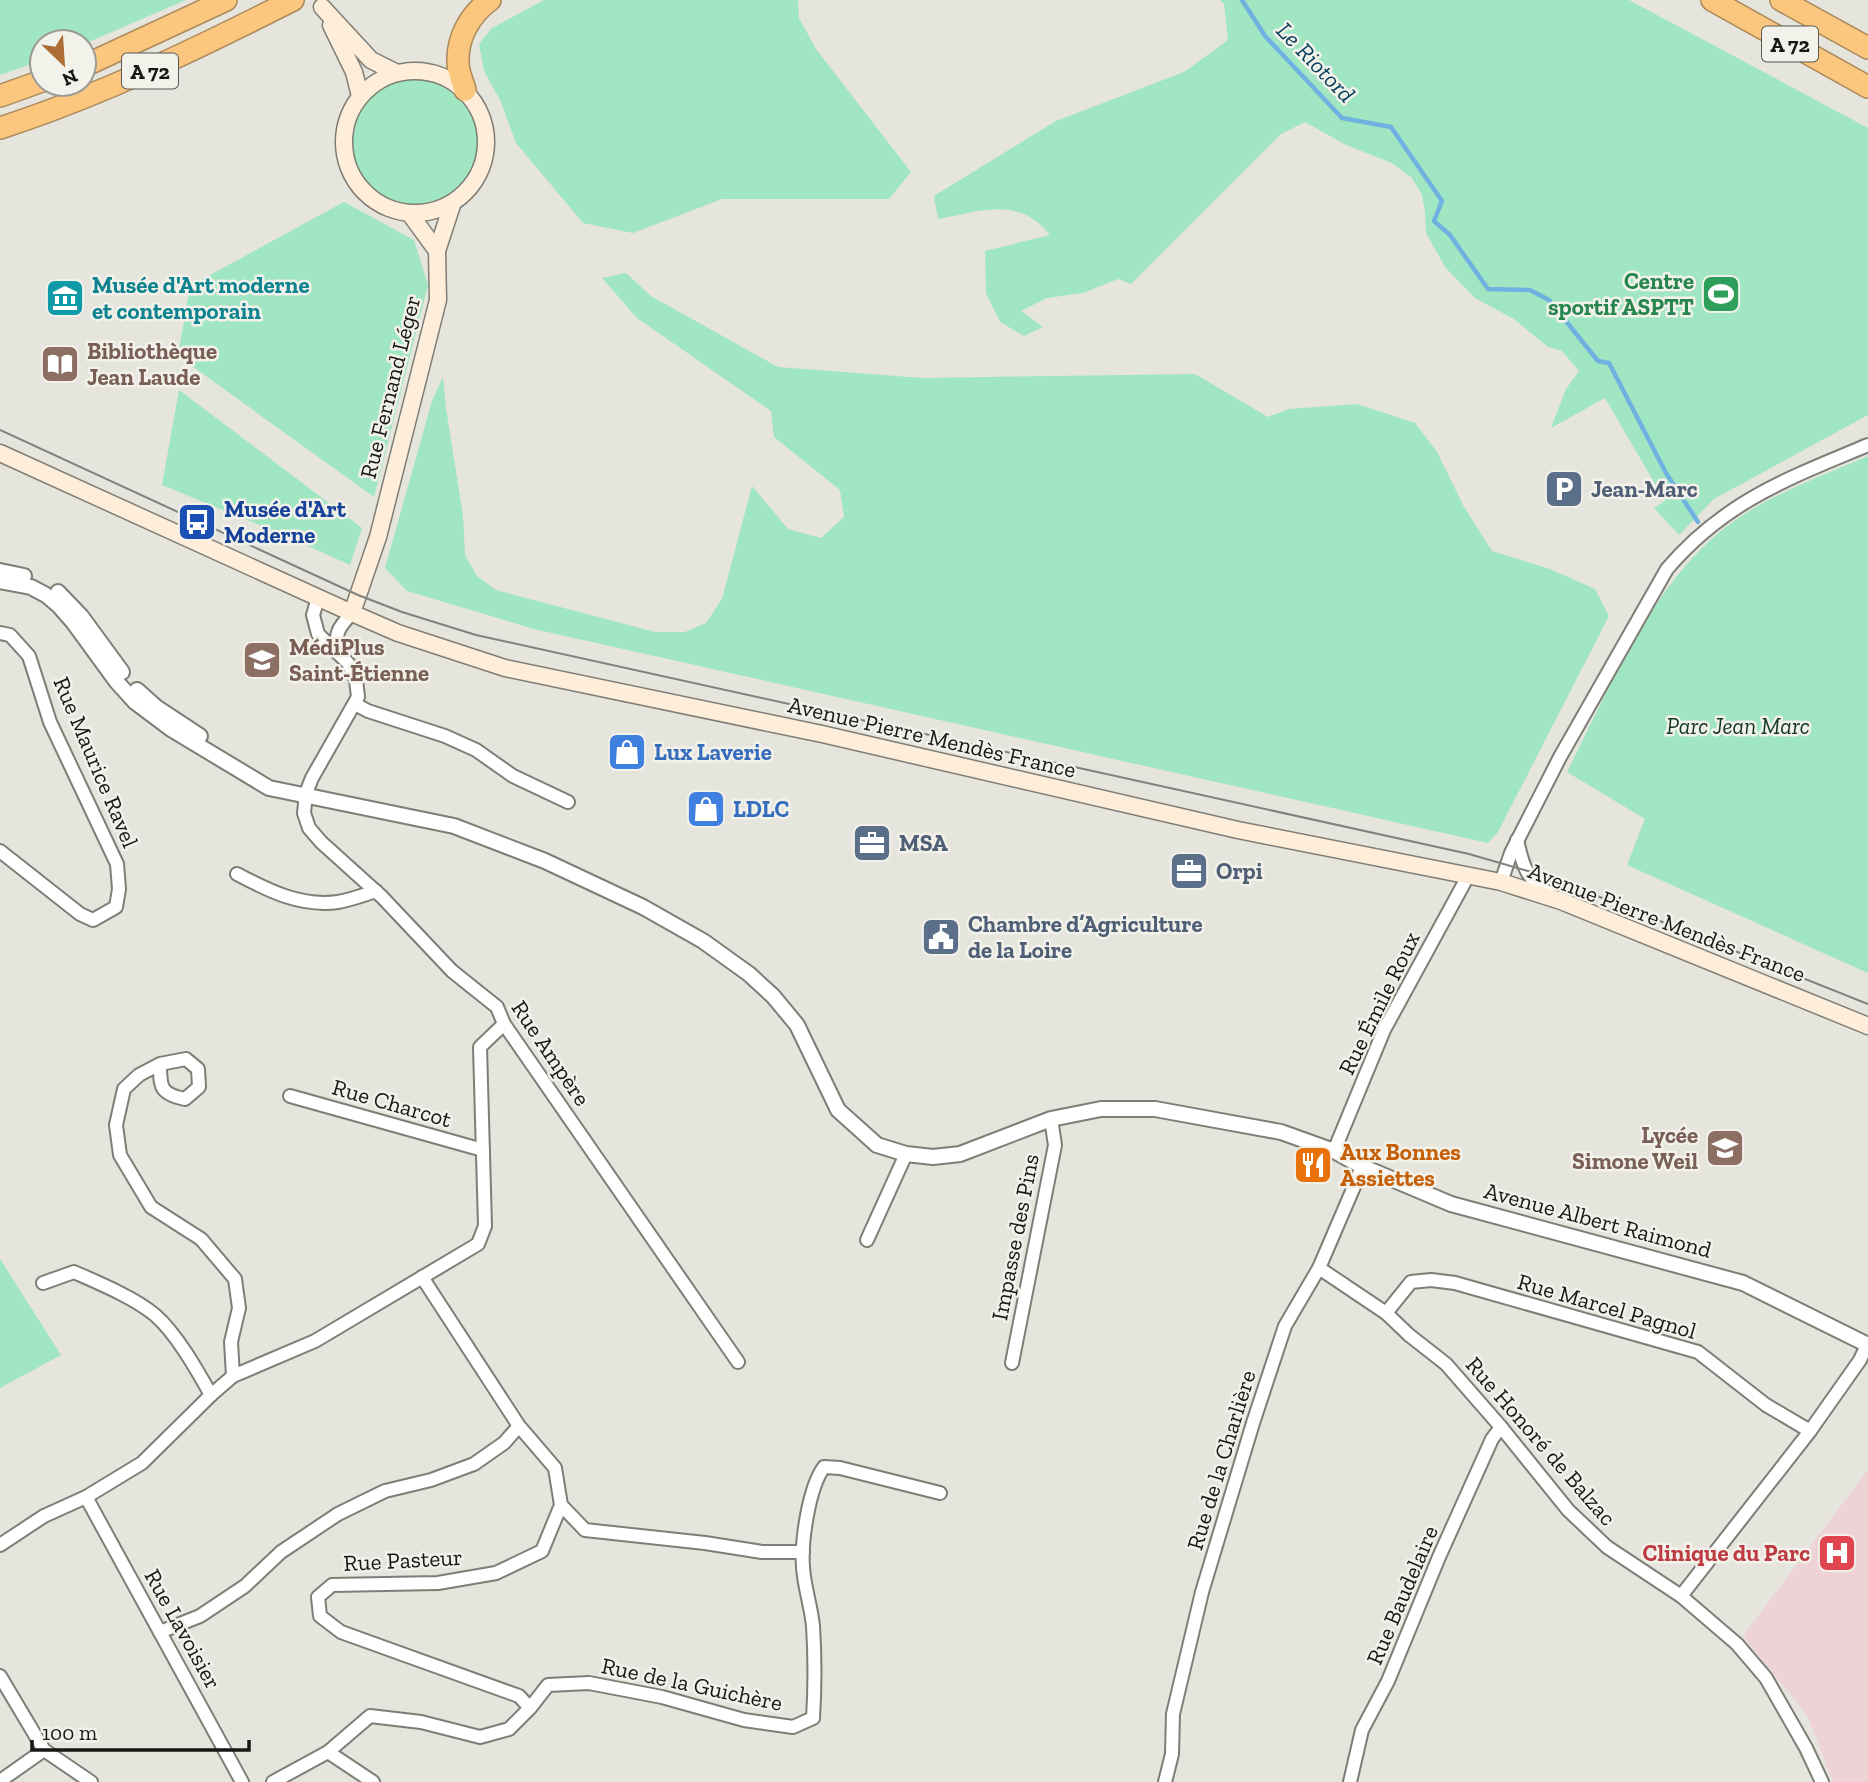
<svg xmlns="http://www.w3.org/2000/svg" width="1868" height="1782" font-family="'Zilla Slab',serif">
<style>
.medical{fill:#edd2d6}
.green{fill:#a0e6c2}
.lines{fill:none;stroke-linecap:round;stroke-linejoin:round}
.stream{stroke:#6fb2e2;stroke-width:4.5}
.minor-casing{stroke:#7e7d76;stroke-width:16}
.tertiary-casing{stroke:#7e7d76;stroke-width:18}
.secondary-casing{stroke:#7e7d76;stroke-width:19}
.motorway-casing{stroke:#ab895a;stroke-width:24}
.minor{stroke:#fff;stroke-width:12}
.tertiary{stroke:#fff;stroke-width:14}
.secondary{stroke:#feeed9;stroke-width:16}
.motorway{stroke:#fbc77f;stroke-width:21}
.tram{stroke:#81817c;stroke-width:2}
.labels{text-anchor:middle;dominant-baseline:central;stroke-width:5;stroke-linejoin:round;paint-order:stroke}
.shield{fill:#f2f1ea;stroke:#595855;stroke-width:2}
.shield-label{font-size:21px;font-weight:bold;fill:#171715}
.leisure-label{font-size:23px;font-weight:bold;fill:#27864d;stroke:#f2f1ea;text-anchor:end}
.culture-label{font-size:23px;font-weight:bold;fill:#0d838f;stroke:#f2f1ea;text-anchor:start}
.education-label{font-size:23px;font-weight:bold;fill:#785e54;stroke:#f2f1ea;text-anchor:start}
.street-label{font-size:23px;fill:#171715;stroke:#f2f1ea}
.service-label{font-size:23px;font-weight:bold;fill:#4e5e75;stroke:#f2f1ea;text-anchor:start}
.transit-label{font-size:23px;font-weight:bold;fill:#164399;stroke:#f2f1ea;text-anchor:start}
.park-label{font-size:23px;font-style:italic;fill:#133727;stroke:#f2f1ea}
.shop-label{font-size:23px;font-weight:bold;fill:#366cbe;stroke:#f2f1ea;text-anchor:start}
.food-label{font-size:23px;font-weight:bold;fill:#c56008;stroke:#f2f1ea;text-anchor:start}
.health-label{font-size:23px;font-weight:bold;fill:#be3a42;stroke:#f2f1ea;text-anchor:end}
.water-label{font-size:24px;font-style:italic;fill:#063e5d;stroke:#f2f1ea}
</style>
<rect width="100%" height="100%" fill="#e5e4dd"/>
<!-- medical -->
<path class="medical" d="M 1868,1470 L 1868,1782 L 1833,1782 L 1807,1715 L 1743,1636 Z"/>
<!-- green -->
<g class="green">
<path d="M 0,0 L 186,0 L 84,44 L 84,42 L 42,42 L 42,60 L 0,75 Z"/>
<path d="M 544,0 L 798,0 L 799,18 L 816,49 L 911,172 L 889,199 L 722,199 L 633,233 L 583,223 L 516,143 L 500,100 L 484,71 L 479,44 L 492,28 Z"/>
<path d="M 1220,0 L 1629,0 L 1868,128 L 1868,415 L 1714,499 L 1679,535 L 1654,508 L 1665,501 L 1605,398 L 1551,428 L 1566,389 L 1579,371 L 1562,351 L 1548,347 L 1514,319 L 1475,298 L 1445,267 L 1426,233 L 1425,212 L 1422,195 L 1412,178 L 1392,163 L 1346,145 L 1305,122 L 1281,134 L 1131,284 L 1118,279 L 1083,293 L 1047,298 L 1021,311 L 1043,327 L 1024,336 L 1000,322 L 986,293 L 985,251 L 1050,235 C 1019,195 980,212 938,219 L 934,196 L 1056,121 L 1184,72 L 1228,40 L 1224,4 Z"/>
<circle cx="415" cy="143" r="65"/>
<path d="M 344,202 L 414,240 L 428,285 L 374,497 L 178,356 L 190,286 Z"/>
<path d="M 626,273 L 651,296 L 778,367 L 922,378 L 1195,374 L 1268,417 L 1289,409 L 1357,404 L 1415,423 L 1437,452 L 1464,507 L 1492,551 L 1550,569 L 1595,589 L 1609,616 L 1498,832 L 1488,843 L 534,629 L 407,591 L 385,568 L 432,401 L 443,377 L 446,408 L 463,516 L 465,555 L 477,576 L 496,590 L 655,632 L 685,632 L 706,623 L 722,599 L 752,486 L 788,529 L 821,538 L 844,517 L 840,490 L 774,437 L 771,411 L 637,318 L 602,278 Z"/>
<path d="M 179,390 L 362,528 L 350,565 L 279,533 L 162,485 Z"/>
<path d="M 1868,456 L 1868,973 L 1627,865 L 1645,819 L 1567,772 C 1611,686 1653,579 1734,521 C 1774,493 1824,475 1868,456 Z"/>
<path d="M 0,1259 L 61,1355 L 0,1388 Z"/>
</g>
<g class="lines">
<!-- stream -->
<path class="stream" d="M 1242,0 L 1265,36 L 1342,118 L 1391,127 L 1442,201 L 1434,221 L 1450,235 L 1488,289 L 1530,290 L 1549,300 L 1598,361 L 1609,363 L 1666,473 L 1698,522"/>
<!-- minor casing -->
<g class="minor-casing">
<g id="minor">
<path d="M 318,598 L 313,615 L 318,634 L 348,663 L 356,680 L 358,697 L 312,778 L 306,793 L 304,813 L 309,828 L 321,842 L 382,897 L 452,971 L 497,1007 L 504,1024 L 738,1362"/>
<path d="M 0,633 L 10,635 L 29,656 L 50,722 L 117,864 L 119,889 L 116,907 L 93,920 L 80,914 L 0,851"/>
<path d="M 338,652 C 334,633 339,627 352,613"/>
<path d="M 355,704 L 368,711 L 445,736 L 476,750 L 513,776 L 568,802"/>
<path d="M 1517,840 C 1523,867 1526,878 1550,894"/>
<path d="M 237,874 C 269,891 301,907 338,902 C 350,900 364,895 376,891"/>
<path d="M 1501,882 L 1511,853 L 1560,757 L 1667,569 C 1725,501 1789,478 1868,445"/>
<path d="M 160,1064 C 160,1087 160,1094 185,1099 L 199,1087 L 198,1069 L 186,1059 L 160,1064 L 139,1075 L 124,1089 L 116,1125 L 120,1155 L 151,1207 L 201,1239 L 235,1279 L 239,1308 L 231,1342 L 233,1376"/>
<path d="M 290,1096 L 483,1150"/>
<path d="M 1334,1151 L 1384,1030 L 1468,876"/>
<path d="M 867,1240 L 906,1154"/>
<path d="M 1319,1268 L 1386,1313 L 1409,1335 L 1446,1364 L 1501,1427 L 1568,1510 L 1607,1547 L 1681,1596 L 1737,1644 L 1766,1678 L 1806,1748 L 1822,1782"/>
<path d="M 43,1283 L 74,1272 C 99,1283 135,1298 155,1315 C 176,1333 197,1370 211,1395"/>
<path d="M 1386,1313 L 1411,1282 L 1431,1280 L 1455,1283 L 1698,1352 L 1766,1405 L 1810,1431"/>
<path d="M 1012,1363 L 1055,1145 L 1051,1119"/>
<path d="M 86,1497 L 242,1782"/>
<path d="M 561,1505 L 585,1530 L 705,1543 L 762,1552 L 803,1552"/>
<path d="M 0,1545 L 44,1516 L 86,1497 L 142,1463 L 211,1395 L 233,1376 L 315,1341 L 478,1244 L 485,1226 L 480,1047 L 504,1024"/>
<path d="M 1681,1596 L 1810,1431 L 1860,1360 L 1867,1345"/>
<path d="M 160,1632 L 200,1616 L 245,1586 L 281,1552 L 338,1514 L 385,1491 L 431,1480 L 474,1464 L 504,1443 L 519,1426"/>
<path d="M 0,1676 L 44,1750 L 91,1782"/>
<path d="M 530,1708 L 548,1685 L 589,1683 L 662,1697 L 744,1720 L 793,1727 L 813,1718 C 815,1687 815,1657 813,1626 C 811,1606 804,1586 803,1567 C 801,1541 809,1487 824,1467 L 840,1468 L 940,1493"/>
<path d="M 328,1752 L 373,1782"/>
<path d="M 0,1781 L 44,1750"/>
<path d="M 273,1782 L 328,1752 L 370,1716 L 421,1722 L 480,1737 L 509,1729 L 530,1708 L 519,1696 L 341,1632 L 320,1616 L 318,1597 L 332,1585 L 438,1583 L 496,1573 L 542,1551 L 561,1505 L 555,1468 L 519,1426 L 422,1277"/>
<path d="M 1165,1782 L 1172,1754 L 1173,1714 L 1202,1592 L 1253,1423 L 1285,1326 L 1319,1268 L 1359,1175 L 1361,1166"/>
<path d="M 1350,1782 L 1362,1730 L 1388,1681 L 1439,1557 L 1492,1439 L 1501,1427"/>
</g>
</g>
<!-- tertiary casing -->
<g class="tertiary-casing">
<g id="tertiary">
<path d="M 0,571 L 24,576"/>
<path d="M 0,581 L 31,587 L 46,595 L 59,606 L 73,622 L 116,681 L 135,702 L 171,729 L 269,788 L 454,826 L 545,861 L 643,907 L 703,941 L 749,974 L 773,996 L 797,1025 L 838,1110 L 877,1145 L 906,1154 L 933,1157 L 960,1154 L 1051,1119 L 1101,1109 L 1155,1109 L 1281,1132 L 1334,1151 L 1361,1166 L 1451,1204 L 1743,1283 L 1868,1345"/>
<path d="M 58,592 L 81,616 L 122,672"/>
<path d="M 137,690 L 156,707 L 200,736"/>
</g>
</g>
<!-- secondary casing -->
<g class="secondary-casing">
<g id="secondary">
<path d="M 322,7 L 371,60 L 395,72"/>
<path d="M 331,25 L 354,72 L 360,96"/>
<circle cx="415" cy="142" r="71"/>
<path d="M 410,214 L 437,251"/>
<path d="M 0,453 L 352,613 L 398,633 L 505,668 L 822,734 L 1238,830 L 1501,882 L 1561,901 L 1868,1026"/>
<path d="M 352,613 L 378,537 L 438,300 L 437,251 L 452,205"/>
</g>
</g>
<!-- motorway casing -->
<g class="motorway-casing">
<g id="motorway">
<path d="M 1712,0 L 1868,87"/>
<path d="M 1781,0 L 1868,48"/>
<path d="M 84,66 L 226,0"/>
<path d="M 465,90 C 463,82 458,72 458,63 C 457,37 470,15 490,0"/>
<path d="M 0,96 L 42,81"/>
<path d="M 0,128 C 102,95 198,48 293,0"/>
</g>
</g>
<!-- minor -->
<use href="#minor" class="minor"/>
<!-- tertiary -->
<use href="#tertiary" class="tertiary"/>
<!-- secondary -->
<use href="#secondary" class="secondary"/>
<!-- motorway -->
<use href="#motorway" class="motorway"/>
<!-- tram -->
<path class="tram" d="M 0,430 L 358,595 L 402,612 L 476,635 L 1469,854 L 1552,878 L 1868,1004"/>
</g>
<!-- icons -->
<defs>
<g id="stadium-square" transform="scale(2.0125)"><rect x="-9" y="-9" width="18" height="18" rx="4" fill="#2e9e5b" stroke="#f2f1ea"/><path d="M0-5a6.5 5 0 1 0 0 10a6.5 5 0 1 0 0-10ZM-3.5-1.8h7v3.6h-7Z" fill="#fff"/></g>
<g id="museum-square" transform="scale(2.0125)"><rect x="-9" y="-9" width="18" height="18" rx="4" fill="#0f9aa8" stroke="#f2f1ea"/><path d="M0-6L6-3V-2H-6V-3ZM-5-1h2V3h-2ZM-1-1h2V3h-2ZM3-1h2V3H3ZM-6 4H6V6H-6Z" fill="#fff"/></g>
<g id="library-square" transform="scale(2.0125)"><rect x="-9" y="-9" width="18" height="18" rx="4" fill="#8d6e63" stroke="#f2f1ea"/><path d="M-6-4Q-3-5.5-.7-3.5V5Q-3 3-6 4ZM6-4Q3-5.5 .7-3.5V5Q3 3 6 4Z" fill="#fff"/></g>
<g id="parking-square" transform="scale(2.0125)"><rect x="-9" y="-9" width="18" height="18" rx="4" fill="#5c6f8a" stroke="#f2f1ea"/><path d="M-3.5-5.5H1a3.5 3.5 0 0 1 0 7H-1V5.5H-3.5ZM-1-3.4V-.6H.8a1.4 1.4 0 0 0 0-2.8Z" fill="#fff"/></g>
<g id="bus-square" transform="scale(2.0125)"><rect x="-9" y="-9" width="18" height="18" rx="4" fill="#1a4fb4" stroke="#f2f1ea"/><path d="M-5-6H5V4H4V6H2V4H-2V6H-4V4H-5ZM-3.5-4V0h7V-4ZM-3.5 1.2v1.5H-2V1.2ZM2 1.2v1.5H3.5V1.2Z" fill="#fff"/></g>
<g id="university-square" transform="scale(2.0125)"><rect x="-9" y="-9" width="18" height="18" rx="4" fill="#8d6e63" stroke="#f2f1ea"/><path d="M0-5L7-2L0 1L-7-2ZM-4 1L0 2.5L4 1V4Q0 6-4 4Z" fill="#fff"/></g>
<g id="shop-square" transform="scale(2.0125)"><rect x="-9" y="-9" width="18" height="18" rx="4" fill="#3f7fe0" stroke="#f2f1ea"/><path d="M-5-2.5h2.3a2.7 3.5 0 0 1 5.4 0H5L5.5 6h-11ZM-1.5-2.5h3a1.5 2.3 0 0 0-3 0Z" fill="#fff"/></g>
<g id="office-square" transform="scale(2.0125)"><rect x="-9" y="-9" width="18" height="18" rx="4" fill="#5c6f8a" stroke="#f2f1ea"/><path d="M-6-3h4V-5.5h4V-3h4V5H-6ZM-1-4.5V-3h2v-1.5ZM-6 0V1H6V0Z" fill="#fff"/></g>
<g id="civic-square" transform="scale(2.0125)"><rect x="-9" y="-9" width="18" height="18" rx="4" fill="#5c6f8a" stroke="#f2f1ea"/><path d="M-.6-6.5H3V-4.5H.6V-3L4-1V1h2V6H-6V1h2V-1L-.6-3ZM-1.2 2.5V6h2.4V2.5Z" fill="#fff"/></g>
<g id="school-square" transform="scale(2.0125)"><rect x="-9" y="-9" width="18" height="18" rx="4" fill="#8d6e63" stroke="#f2f1ea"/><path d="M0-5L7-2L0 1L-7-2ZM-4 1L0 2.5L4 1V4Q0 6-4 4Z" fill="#fff"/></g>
<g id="restaurant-square" transform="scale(2.0125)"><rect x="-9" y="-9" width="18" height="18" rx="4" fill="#e8710a" stroke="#f2f1ea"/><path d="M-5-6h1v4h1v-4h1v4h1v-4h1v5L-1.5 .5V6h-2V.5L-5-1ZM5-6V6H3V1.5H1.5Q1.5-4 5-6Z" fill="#fff"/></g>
<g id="hospital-square" transform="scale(2.0125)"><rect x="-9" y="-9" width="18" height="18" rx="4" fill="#e0444e" stroke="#f2f1ea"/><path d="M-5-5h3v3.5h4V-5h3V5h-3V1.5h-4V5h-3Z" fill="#fff"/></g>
</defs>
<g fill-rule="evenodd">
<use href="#stadium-square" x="1721" y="294"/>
<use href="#museum-square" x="65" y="298"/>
<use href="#library-square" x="60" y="364"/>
<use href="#parking-square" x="1564" y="489"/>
<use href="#bus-square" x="197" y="522"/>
<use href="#university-square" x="262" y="660"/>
<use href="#shop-square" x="627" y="752"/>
<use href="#shop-square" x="706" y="809"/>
<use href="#office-square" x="872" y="843"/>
<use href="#office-square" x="1189" y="871"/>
<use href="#civic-square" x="941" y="937"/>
<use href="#school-square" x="1725" y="1148"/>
<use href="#restaurant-square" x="1313" y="1165"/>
<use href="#hospital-square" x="1837" y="1553"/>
</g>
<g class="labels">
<!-- shield labels -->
<g class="shield">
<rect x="1762" y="26.5" width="56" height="35" rx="5"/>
<rect x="122" y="53.5" width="56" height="35" rx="5"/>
</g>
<g class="shield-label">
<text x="1790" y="44">A 72</text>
<text x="150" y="71">A 72</text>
</g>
<!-- leisure labels -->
<g class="leisure-label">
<text x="1694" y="281">Centre<tspan x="1694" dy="26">sportif ASPTT</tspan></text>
</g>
<!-- culture labels -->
<g class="culture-label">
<text x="92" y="285">Musée d'Art moderne<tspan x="92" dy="26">et contemporain</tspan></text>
</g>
<!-- education labels -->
<g class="education-label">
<text x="87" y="351">Bibliothèque<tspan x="87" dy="26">Jean Laude</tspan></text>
<text x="289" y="647">MédiPlus<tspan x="289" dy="26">Saint-Étienne</tspan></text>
<text x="1698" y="1135" text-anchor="end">Lycée<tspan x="1698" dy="26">Simone Weil</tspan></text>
</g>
<!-- street labels -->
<g class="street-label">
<text transform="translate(390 387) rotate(-76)">Rue Fernand Léger</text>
<text transform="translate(932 737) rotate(13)">Avenue Pierre Mendès France</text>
<text transform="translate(96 762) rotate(67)">Rue Maurice Ravel</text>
<text transform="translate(1667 922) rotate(21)">Avenue Pierre Mendès France</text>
<text transform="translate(1379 1003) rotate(-64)">Rue Émile Roux</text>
<text transform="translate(551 1053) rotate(56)">Rue Ampère</text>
<text transform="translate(392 1103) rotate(16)">Rue Charcot</text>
<text transform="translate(1598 1220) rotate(15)">Avenue Albert Raimond</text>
<text transform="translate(1015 1237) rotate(-79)">Impasse des Pins</text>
<text transform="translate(1607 1306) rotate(16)">Rue Marcel Pagnol</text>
<text transform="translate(1541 1441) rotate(49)">Rue Honoré de Balzac</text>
<text transform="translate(1221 1460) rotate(-73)">Rue de la Charlière</text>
<text transform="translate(403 1560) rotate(-3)">Rue Pasteur</text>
<text transform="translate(1402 1595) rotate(-67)">Rue Baudelaire</text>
<text transform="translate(183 1629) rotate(61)">Rue Lavoisier</text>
<text transform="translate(692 1684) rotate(12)">Rue de la Guichère</text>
</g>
<!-- service labels -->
<g class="service-label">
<text x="1591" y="489">Jean-Marc</text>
<text x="899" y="843">MSA</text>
<text x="1216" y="871">Orpi</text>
<text x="968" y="924">Chambre d’Agriculture<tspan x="968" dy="26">de la Loire</tspan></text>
</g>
<!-- transit labels -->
<g class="transit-label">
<text x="224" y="509">Musée d'Art<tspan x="224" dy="26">Moderne</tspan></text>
</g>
<!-- park labels -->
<g class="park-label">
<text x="1738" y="726">Parc Jean Marc</text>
</g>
<!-- shop labels -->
<g class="shop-label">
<text x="654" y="752">Lux Laverie</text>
<text x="733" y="809">LDLC</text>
</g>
<!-- food labels -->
<g class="food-label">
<text x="1340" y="1152">Aux Bonnes<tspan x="1340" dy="26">Assiettes</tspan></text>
</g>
<!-- health labels -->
<g class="health-label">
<text x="1810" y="1553">Clinique du Parc</text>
</g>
<!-- water labels -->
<g class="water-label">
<text transform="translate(1316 62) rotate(46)">Le Riotord</text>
</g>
</g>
<!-- north arrow -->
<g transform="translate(63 63) rotate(155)"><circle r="33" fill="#f2f1ea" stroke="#9a9a95" stroke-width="2"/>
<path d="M0-5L12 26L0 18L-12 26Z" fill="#ad6d36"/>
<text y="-10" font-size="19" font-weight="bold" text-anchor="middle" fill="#171715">N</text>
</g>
<!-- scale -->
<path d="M32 1740v10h217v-10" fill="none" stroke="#171715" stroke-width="3.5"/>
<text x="42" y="1740" font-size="21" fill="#171715" stroke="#f2f1ea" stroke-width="5" paint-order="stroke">100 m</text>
</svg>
